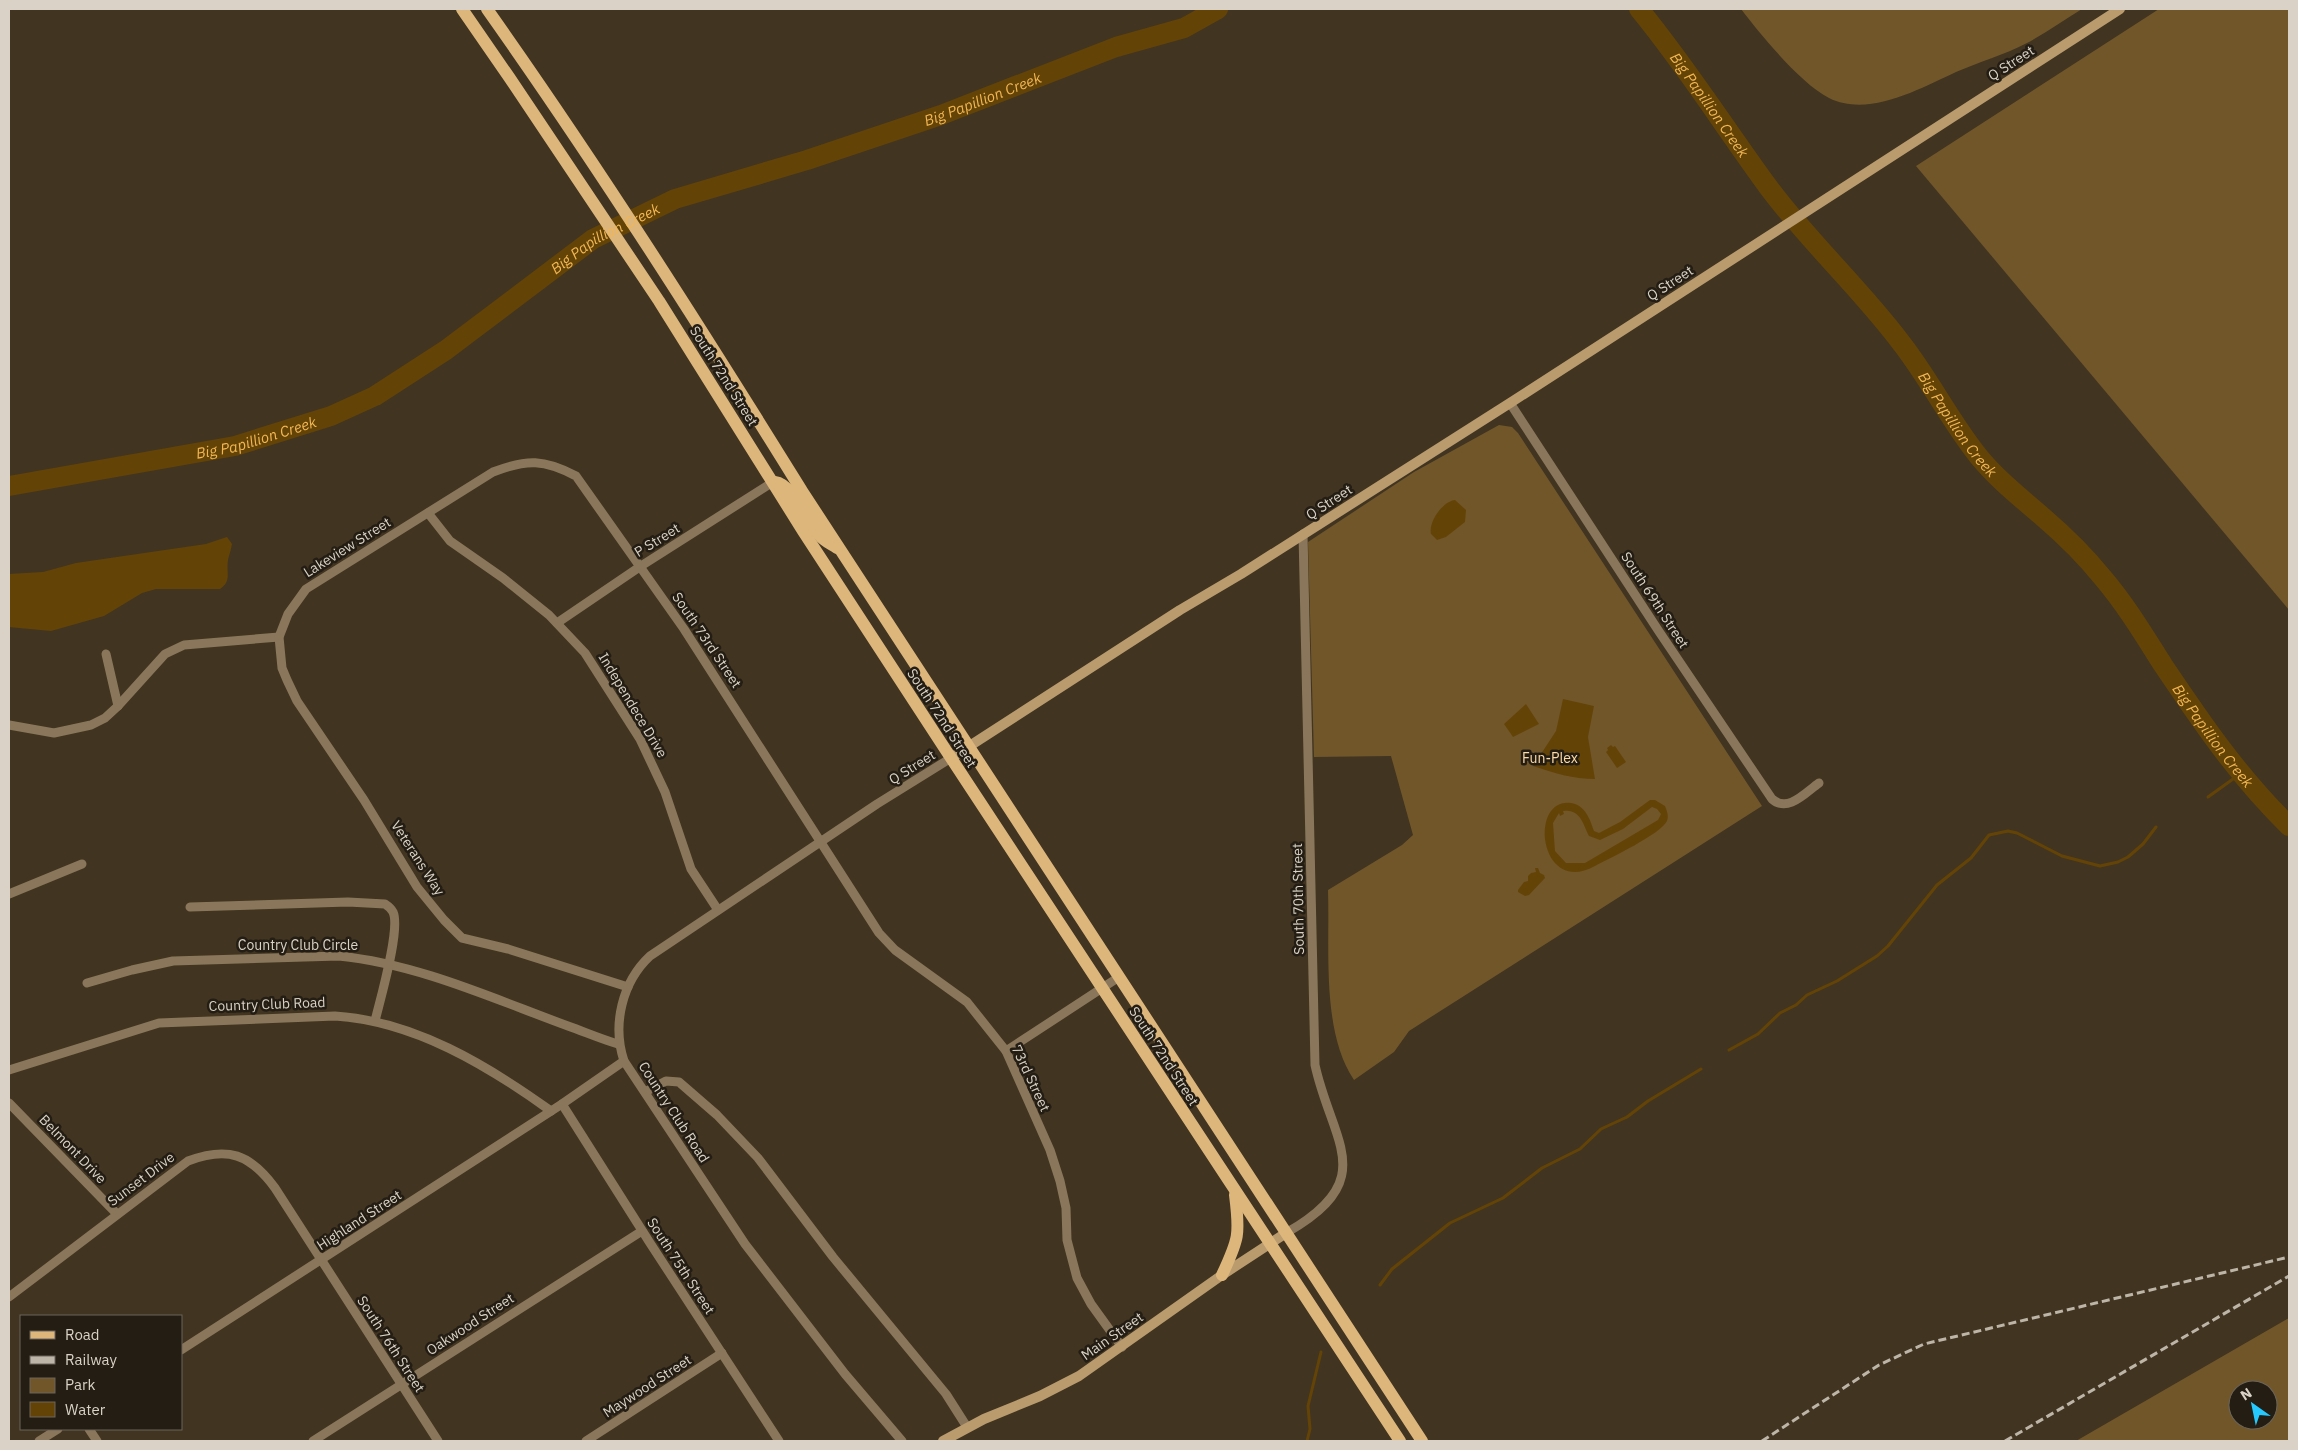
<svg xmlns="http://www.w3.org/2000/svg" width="2298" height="1450" font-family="'IBM Plex Sans',sans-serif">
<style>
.green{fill:#71562a;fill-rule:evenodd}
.water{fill:#644406;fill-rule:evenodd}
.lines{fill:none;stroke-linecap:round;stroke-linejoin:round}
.stream{stroke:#644406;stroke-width:3}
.river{stroke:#644406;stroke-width:20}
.minor{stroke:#8a775b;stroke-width:9}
.secondary{stroke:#b99b6e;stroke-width:10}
.primary{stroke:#ddb67c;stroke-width:12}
.rail{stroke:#bdb5a7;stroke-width:3;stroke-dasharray:8 4;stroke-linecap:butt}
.labels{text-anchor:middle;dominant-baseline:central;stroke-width:5;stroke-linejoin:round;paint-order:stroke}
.street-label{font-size:14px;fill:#dad2c6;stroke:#231d14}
.park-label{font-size:14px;fill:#fedaa4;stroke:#231d14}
.water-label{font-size:15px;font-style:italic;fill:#f2b653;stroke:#231d14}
</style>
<rect width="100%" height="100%" fill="#413421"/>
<!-- green -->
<g class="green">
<path d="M 1741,9 L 2082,9 C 2064,20 2046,33 2027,43 C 2004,55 1979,62 1956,72 C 1921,88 1869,118 1829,98 C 1800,83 1761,35 1741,9 Z"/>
<path d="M 2159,9 L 2289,9 L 2289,610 L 1916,166 Z"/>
<path d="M 1499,425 L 1512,427 L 1518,433 L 1762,806 L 1409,1031 L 1394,1052 L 1354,1080 C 1321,1031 1330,949 1328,890 L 1402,845 L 1413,835 L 1391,756 L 1314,757 L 1308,542 L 1414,472 Z"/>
<path d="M 2289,1318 L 2289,1441 L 2076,1441 ZM 2238,1390 L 2268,1390 L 2268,1420 L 2238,1420 Z"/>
</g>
<!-- water -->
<g class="water">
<path d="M 1455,500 L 1466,510 L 1465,522 L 1446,537 L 1437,540 L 1431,534 C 1428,522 1443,501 1455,500 Z"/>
<path d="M 227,537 L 232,544 C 231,550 229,555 228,560 C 226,573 232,581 220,589 L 156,589 L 142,593 L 104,616 L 51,631 L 9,627 L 9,574 L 43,572 L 76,563 L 206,544 Z"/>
<path d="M 1563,699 L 1594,706 L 1588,737 L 1595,779 C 1573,779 1554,773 1533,766 L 1556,731 Z"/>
<path d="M 1526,704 L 1539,724 L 1513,737 L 1504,724 Z"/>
<path d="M 1611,745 L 1613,747 L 1615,746 L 1626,762 L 1617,768 L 1606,752 L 1608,750 L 1607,748 Z"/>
<path d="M 1650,800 L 1655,800 L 1665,806 C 1667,811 1669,816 1667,821 C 1661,834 1610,858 1595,866 C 1539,897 1528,797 1571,803 C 1585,805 1590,819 1594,831 L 1599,833 L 1620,822 ZM 1652,807 L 1657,809 L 1661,814 L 1658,820 L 1585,863 L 1566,863 L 1555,851 L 1553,823 L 1559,813 L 1560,816 L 1564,814 L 1563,811 C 1580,808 1583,824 1589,836 L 1600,840 L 1623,829 Z"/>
<path d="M 1535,868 L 1538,868 L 1540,873 L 1544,875 L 1545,878 L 1529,895 L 1525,896 L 1518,892 L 1518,890 L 1524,882 L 1528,881 L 1528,876 L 1531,873 L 1536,872 Z"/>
</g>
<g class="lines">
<!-- stream -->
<g class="stream">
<path d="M 2208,797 L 2240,774"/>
<path d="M 1729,1050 L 1758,1034 L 1780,1013 L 1796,1005 L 1807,995 L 1837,981 L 1877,956 L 1888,946 L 1937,885 L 1971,858 L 1989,835 L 2008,831 L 2017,833 L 2062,856 L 2100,866 L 2118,862 L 2128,857 L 2143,844 L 2156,827"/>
<path d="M 1380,1285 L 1392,1269 L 1450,1223 L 1503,1198 L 1542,1168 L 1580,1149 L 1601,1129 L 1627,1117 L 1648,1101 L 1701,1069"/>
<path d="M 1307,1441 L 1310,1429 L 1308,1406 L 1321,1352"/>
</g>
<!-- river -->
<g class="river">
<path id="s1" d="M 1639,9 C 1686,66 1725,128 1769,188 C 1810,243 1861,289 1902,344 C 1930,380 1950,421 1979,457 C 1998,480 2021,498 2044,518 C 2065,536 2086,557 2103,578 C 2126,605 2144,635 2163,665 C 2202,723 2238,776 2289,826"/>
<path id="s2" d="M 9,486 L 235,446 L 331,416 L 375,396 L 446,350 L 593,239 L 675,199 L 807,160 L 941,115 L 1116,47 L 1184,28 L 1218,9"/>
</g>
<!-- minor -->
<g class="minor">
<path d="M 1510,403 L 1658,630 L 1772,799 C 1788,813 1805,793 1819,783"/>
<path d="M 428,513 L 450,541 L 503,578 L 549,615 L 585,653 L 640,739 L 665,792 L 691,869 L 718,910"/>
<path d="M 557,623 L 641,566 L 773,482"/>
<path d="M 106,654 L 118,706"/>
<path d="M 9,725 L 54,733 L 91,725 L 105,718 L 118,706 L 165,654 L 184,645 L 279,637"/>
<path d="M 9,894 L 82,864"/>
<path d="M 190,907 L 348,902 L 385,904 C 388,906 391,908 393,912 C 401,929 380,1000 375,1021"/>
<path d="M 87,983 L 132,970 L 173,961 L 339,956 C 418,964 494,999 568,1026 C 585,1032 601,1039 618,1044"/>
<path d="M 628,987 L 508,949 L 462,938 L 444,920 L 417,887 L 364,800 L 297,701 L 287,680 L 282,668 L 279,637 L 288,614 L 306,589 L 493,472 C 527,459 544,459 576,476 L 684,629 L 879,933 L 895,950 L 967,1002 L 1006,1051 L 1050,1150 L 1060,1181 L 1066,1208 L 1067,1240 L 1077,1278 L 1091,1304 L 1122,1347"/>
<path d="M 1006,1051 L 1119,977"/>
<path d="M 9,1070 L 159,1023 L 335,1016 C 414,1021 487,1065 551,1111"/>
<path d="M 645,1092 L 666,1081 L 679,1082 L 717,1115 L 758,1158 L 833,1257 L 946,1394 L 967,1427"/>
<path d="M 9,1103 L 117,1214"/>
<path d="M 562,1104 L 650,1243 L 779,1441"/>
<path d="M 1286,1233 C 1381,1179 1332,1143 1315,1065 L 1303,534"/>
<path d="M 9,1297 L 188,1161 C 228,1146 250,1154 275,1188 L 438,1441"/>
<path d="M 181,1350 L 562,1104 L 624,1061"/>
<path d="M 89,1429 L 97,1441"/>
<path d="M 39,1441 L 58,1429"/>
<path d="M 313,1441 L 642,1231"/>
<path d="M 586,1441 L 722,1353"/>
<path d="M 902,1441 L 845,1374 L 745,1244 L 624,1061 C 612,1025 622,982 650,956 L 877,804 L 951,758"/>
</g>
<!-- secondary -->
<g class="secondary">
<path d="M 951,758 L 1180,610 L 1241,574 L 1510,403 L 2120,9"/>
<path d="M 943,1441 L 984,1419 L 1040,1396 L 1079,1376 L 1222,1275 L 1286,1233"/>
</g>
<!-- primary -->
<g class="primary">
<path d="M 462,9 L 509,77 L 659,301 L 803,531 L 951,758 L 1400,1441"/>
<path d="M 487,9 C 598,166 701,328 802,491 L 1422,1441"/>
<path d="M 775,482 C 793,484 808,523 820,536 C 824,541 831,544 837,548"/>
<path d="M 1222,1275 C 1239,1239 1240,1234 1235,1195"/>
</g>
<!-- rail -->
<g class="rail">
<path d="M 1762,1441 L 1879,1365 L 1924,1344 L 2289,1257"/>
<path d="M 2005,1441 L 2289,1276"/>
</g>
</g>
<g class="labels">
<!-- street labels -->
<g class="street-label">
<text transform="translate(2011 63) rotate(-33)">Q Street</text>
<text transform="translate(1670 283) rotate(-33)">Q Street</text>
<text transform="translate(724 376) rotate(58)">South 72nd Street</text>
<text transform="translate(1329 502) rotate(-33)">Q Street</text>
<text transform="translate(657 540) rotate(-32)">P Street</text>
<text transform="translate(347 547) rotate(-32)">Lakeview Street</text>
<text transform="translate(1655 600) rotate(57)">South 69th Street</text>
<text transform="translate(707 640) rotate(56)">South 73rd Street</text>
<text transform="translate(633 705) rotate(59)">Independece Drive</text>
<text transform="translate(942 718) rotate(57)">South 72nd Street</text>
<text transform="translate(912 767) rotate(-32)">Q Street</text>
<text transform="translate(418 858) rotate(57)">Veterans Way</text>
<text transform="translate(1298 899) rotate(-91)">South 70th Street</text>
<text x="298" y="945">Country Club Circle</text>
<text transform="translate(267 1004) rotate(-2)">Country Club Road</text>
<text transform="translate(1164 1056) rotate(57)">South 72nd Street</text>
<text transform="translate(1031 1078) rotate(65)">73rd Street</text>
<text transform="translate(674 1112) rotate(57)">Country Club Road</text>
<text transform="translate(73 1149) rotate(46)">Belmont Drive</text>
<text transform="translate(141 1179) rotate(-37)">Sunset Drive</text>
<text transform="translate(359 1220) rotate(-33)">Highland Street</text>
<text transform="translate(681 1266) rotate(57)">South 75th Street</text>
<text transform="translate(470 1324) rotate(-33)">Oakwood Street</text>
<text transform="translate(1112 1336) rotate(-35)">Main Street</text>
<text transform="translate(391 1344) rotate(57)">South 76th Street</text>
<text transform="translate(647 1386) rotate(-33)">Maywood Street</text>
</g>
<!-- park labels -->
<g class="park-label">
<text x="1550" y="758">Fun-Plex</text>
</g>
<!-- water labels -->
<g class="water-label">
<text stroke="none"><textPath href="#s2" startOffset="1062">Big Papillion Creek</textPath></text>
<text stroke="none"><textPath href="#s1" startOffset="119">Big Papillion Creek</textPath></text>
<text stroke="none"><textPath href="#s2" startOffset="658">Big Papillion Creek</textPath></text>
<text stroke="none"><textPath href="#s1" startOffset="524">Big Papillion Creek</textPath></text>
<text stroke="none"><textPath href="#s2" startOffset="252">Big Papillion Creek</textPath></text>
<text stroke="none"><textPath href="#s1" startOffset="929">Big Papillion Creek</textPath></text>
</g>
</g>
<!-- border -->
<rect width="2298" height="1450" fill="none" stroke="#dad2c6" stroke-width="20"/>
<!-- legend -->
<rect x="20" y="1315" width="162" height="115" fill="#231d14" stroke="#6c655b"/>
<rect x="30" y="1331" width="25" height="8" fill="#ddb67c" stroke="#6c655b"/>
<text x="65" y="1340" font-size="15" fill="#dad2c6">Road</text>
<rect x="30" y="1356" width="25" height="8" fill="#bdb5a7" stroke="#6c655b"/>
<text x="65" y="1365" font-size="15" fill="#dad2c6">Railway</text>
<rect x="30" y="1378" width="25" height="15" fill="#71562a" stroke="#6c655b"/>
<text x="65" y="1390" font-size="15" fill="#dad2c6">Park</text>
<rect x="30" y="1402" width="25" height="15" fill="#644406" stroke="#6c655b"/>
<text x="65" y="1415" font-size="15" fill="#dad2c6">Water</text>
<!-- north arrow -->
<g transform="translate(2253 1405) rotate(327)"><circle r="24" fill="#231d14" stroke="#6c655b"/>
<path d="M0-4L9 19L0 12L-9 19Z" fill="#26c9fe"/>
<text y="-8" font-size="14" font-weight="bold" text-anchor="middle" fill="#dad2c6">N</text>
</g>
</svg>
